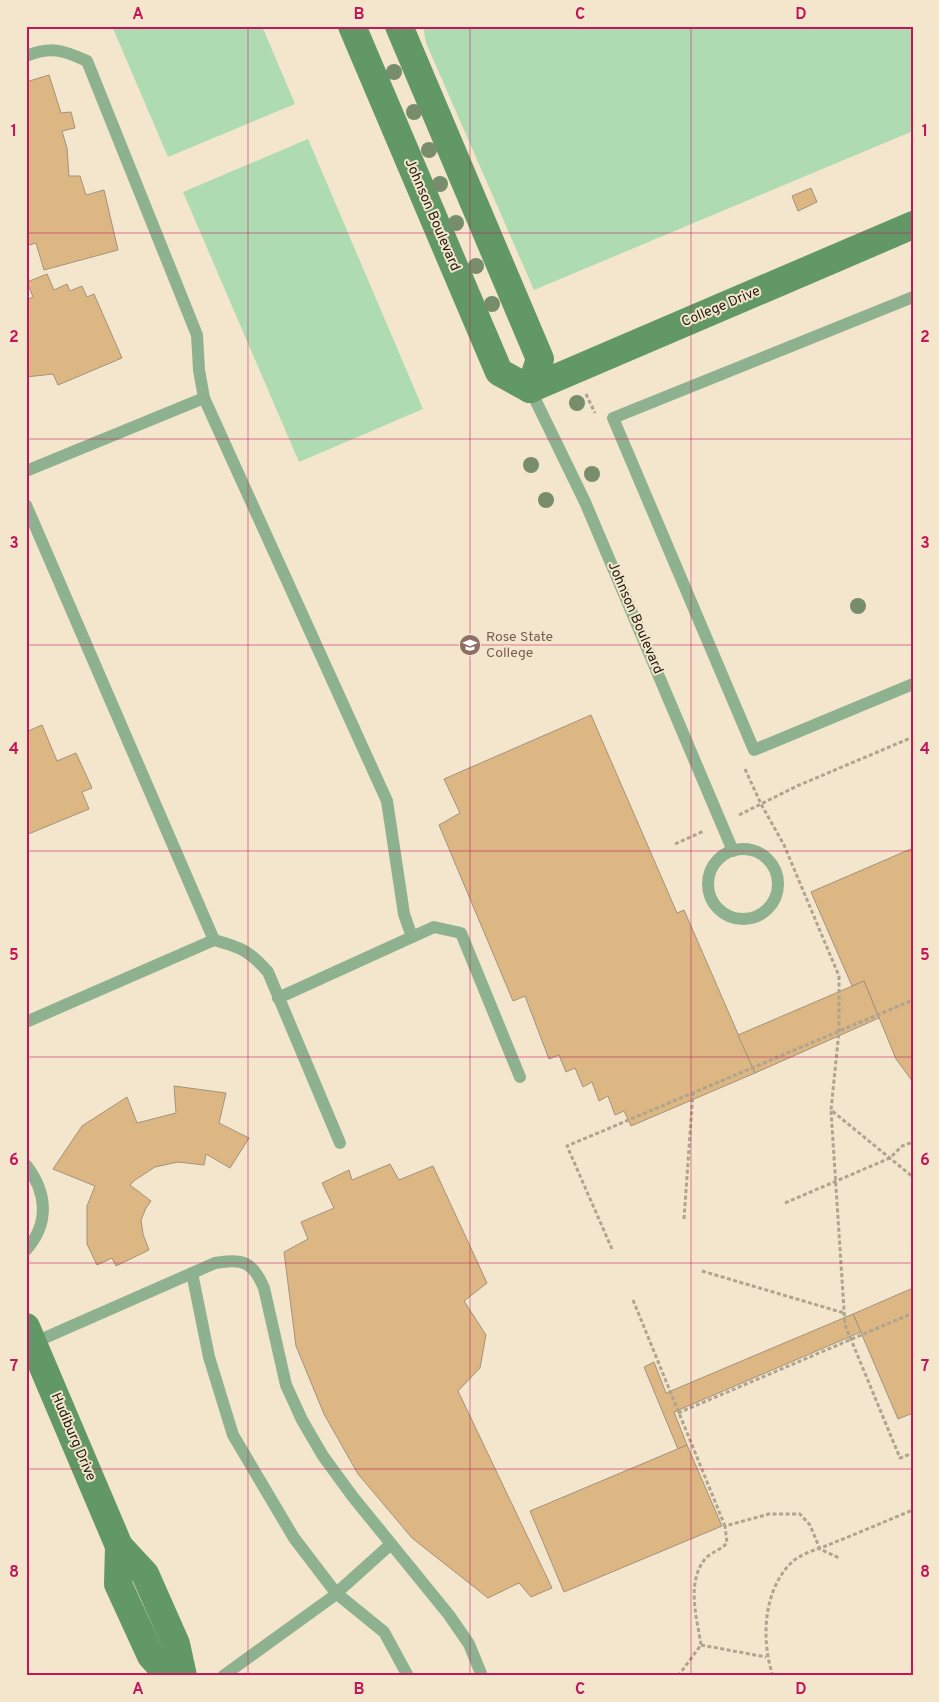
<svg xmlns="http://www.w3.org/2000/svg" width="939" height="1702" font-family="Overpass,sans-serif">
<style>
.green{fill:#afdbb2}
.building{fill:#dcb784;stroke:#a3937c}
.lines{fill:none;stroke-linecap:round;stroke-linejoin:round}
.path{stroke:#aea48f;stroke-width:3;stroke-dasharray:4 2.5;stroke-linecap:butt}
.lane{stroke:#8eb290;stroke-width:12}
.secondary{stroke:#619865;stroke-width:28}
.tree{fill:#778d6b}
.grid{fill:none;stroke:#c2185b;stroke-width:1;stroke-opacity:0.55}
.labels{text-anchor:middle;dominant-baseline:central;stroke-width:4;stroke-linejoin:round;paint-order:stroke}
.street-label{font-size:14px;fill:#201b12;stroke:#f3e6cc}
.education-label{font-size:14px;fill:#785e54;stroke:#f3e6cc;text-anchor:start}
.neatline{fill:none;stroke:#c2185b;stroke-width:2}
.grid-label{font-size:16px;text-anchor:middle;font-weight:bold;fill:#c2185b}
</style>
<rect width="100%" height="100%" fill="#f3e6cc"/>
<!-- green -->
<g class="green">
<path d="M 112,26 L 262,26 L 295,104 L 168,157 Z"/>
<path d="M 423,26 L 913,26 L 913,131 L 534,290 L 426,43 Z"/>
<path d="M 308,139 L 423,409 L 299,462 L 183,192 Z"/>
</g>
<!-- building -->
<g class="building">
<path d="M 49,75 L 61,113 L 71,112 L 75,128 L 62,131 L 67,148 L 69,176 L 80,176 L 86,195 L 104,190 L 118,250 L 44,270 L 36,243 L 26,246 L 26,82 Z"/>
<path d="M 811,188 L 817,202 L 798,211 L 792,196 Z"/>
<path d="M 47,274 L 54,290 L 67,284 L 70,291 L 82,286 L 87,297 L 94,294 L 122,358 L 58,385 L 53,374 L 26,377 L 26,300 L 33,297 L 27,282 Z"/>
<path d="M 591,715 L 677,913 L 684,910 L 755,1073 L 631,1126 L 624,1111 L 615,1115 L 608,1096 L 599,1101 L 592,1082 L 583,1087 L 575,1068 L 566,1072 L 559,1055 L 549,1059 L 525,996 L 513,1001 L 439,825 L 460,813 L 444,779 Z"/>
<path d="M 42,725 L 57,761 L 76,753 L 92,788 L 82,792 L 89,809 L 26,835 L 26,732 Z"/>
<path d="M 913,848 L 913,1082 L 896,1059 L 864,981 L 852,986 L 811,892 Z"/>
<path d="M 864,981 L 879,1018 L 755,1073 L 738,1035 Z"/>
<path d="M 174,1086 L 226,1093 L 219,1123 L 249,1138 L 230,1168 L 206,1154 L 204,1165 L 178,1162 L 155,1167 L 135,1180 L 130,1185 L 151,1201 L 146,1208 L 141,1220 L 143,1234 L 149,1250 L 116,1266 L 112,1258 L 97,1265 L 87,1244 L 87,1206 L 95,1186 L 53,1169 L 82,1126 L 127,1097 L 137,1123 L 176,1113 Z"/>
<path d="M 390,1164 L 399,1180 L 433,1166 L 487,1283 L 464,1301 L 486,1335 L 480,1368 L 458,1391 L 552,1588 L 531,1597 L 519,1583 L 488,1598 L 412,1538 L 358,1474 L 324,1414 L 296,1346 L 284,1252 L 308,1239 L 301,1222 L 334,1208 L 322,1183 L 349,1170 L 352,1180 Z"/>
<path d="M 913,1288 L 913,1413 L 898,1419 L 853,1314 Z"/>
<path d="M 853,1314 L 861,1332 L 674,1412 L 687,1445 L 678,1449 L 644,1367 L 654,1362 L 666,1393 Z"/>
<path d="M 687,1445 L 722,1526 L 564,1592 L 530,1511 Z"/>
</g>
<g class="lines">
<!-- path -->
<g class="path">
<path d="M 586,394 L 595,413"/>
<path d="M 745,769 L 761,804 L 784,845 L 839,976 L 839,1031 L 831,1110 L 913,1177"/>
<path d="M 739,815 L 797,786 L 913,737"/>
<path d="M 675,844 L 704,831"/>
<path d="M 831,1111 L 845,1325 L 900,1458 L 913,1453"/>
<path d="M 785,1203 L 890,1158 L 902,1146 L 913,1142"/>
<path d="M 684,1219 L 693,1092"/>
<path d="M 612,1249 L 567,1146 L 913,1000"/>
<path d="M 702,1271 L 844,1313"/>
<path d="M 633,1300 L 725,1526"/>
<path d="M 678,1413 L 913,1313"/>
<path d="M 701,1645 L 766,1657"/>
<path d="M 678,1676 L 701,1645 C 697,1618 686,1583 705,1559 C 711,1552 721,1550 727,1543 L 725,1526 L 769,1514 L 800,1514 L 810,1525 L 820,1549 L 839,1558"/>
<path d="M 773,1676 C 761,1641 763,1592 790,1564 C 799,1554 816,1550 828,1545 C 856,1534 884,1522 913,1510"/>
</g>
<!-- lane -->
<g class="lane">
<path d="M 26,56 C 51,46 63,50 87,61 L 197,335 L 199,370 L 204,398"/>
<path d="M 913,297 L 613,418 L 754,750 L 913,684"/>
<path d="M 530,389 L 585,502 L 733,851"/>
<path d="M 26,471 L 204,398 L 387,801 L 404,914 L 412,937"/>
<path d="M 26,505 L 214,940"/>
<circle cx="743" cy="884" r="35"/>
<path d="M 278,998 L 434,927 L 461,933 L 520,1077"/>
<path d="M 26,1022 L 214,940 C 240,947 250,951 268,972 L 340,1143"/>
<path d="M 26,1165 C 47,1192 50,1223 26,1250"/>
<path d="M 192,1273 L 209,1357 L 233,1435 L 294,1538 L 336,1593 L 384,1632 L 408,1676"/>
<path d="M 33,1343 L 215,1263 C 243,1258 253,1262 264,1288 L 286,1385 L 302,1420 L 323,1456 L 353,1497 L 449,1615 L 469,1644 L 482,1676"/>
<path d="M 223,1676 L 331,1598 L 391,1544"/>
</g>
<!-- secondary -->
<g class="secondary">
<path d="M 352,26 L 499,372 L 530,389"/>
<path d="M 399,26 L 540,359 L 530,389"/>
<path d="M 530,389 L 913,225"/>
<path d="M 26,1327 L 119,1546 L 145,1574 L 176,1644 L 183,1676"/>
<path d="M 119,1546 L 118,1584 L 151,1656 L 169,1676"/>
</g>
</g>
<!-- trees -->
<g class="tree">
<circle cx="394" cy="72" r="8"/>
<circle cx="414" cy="112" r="8"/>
<circle cx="429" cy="150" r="8"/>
<circle cx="440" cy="184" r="8"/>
<circle cx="456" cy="223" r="8"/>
<circle cx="476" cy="266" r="8"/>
<circle cx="492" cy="304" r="8"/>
<circle cx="577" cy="403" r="8"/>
<circle cx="531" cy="465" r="8"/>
<circle cx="592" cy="474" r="8"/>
<circle cx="546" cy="500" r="8"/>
<circle cx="858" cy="606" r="8"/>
</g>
<!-- grid -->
<path class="grid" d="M 248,26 L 248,1676M 470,26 L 470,1676M 691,26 L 691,1676M 26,233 L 913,233M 26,439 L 913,439M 26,645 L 913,645M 26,851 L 913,851M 26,1057 L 913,1057M 26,1263 L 913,1263M 26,1469 L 913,1469"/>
<!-- icons -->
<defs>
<g id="university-disc" transform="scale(1.125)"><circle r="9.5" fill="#8d6e63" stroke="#f3e6cc"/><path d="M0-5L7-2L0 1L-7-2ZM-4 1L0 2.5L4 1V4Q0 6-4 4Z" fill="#fff"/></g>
</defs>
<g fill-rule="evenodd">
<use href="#university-disc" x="470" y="645"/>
</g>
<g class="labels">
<!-- street labels -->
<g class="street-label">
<text transform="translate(432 215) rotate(67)">Johnson Boulevard</text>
<text transform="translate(721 307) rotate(-23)">College Drive</text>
<text transform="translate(635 618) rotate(67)">Johnson Boulevard</text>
<text transform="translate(73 1437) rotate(67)">Hudiburg Drive</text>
</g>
<!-- education labels -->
<g class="education-label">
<text x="486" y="637">Rose State<tspan x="486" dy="16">College</tspan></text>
</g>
</g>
<!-- border -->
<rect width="939" height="1702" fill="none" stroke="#f3e6cc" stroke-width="55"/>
<rect x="28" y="28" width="884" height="1646" class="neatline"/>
<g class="grid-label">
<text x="138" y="19">A</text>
<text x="359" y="19">B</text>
<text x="580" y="19">C</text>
<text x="801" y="19">D</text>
<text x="14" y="136">1</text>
<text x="925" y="136">1</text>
<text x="14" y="342">2</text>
<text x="925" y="342">2</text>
<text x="14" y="548">3</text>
<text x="925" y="548">3</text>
<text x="14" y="754">4</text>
<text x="925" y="754">4</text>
<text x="14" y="960">5</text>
<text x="925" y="960">5</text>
<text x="14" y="1165">6</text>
<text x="925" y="1165">6</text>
<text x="14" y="1371">7</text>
<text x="925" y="1371">7</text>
<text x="14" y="1577">8</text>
<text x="925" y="1577">8</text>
<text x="138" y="1694">A</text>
<text x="359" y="1694">B</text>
<text x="580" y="1694">C</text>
<text x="801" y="1694">D</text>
</g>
</svg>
